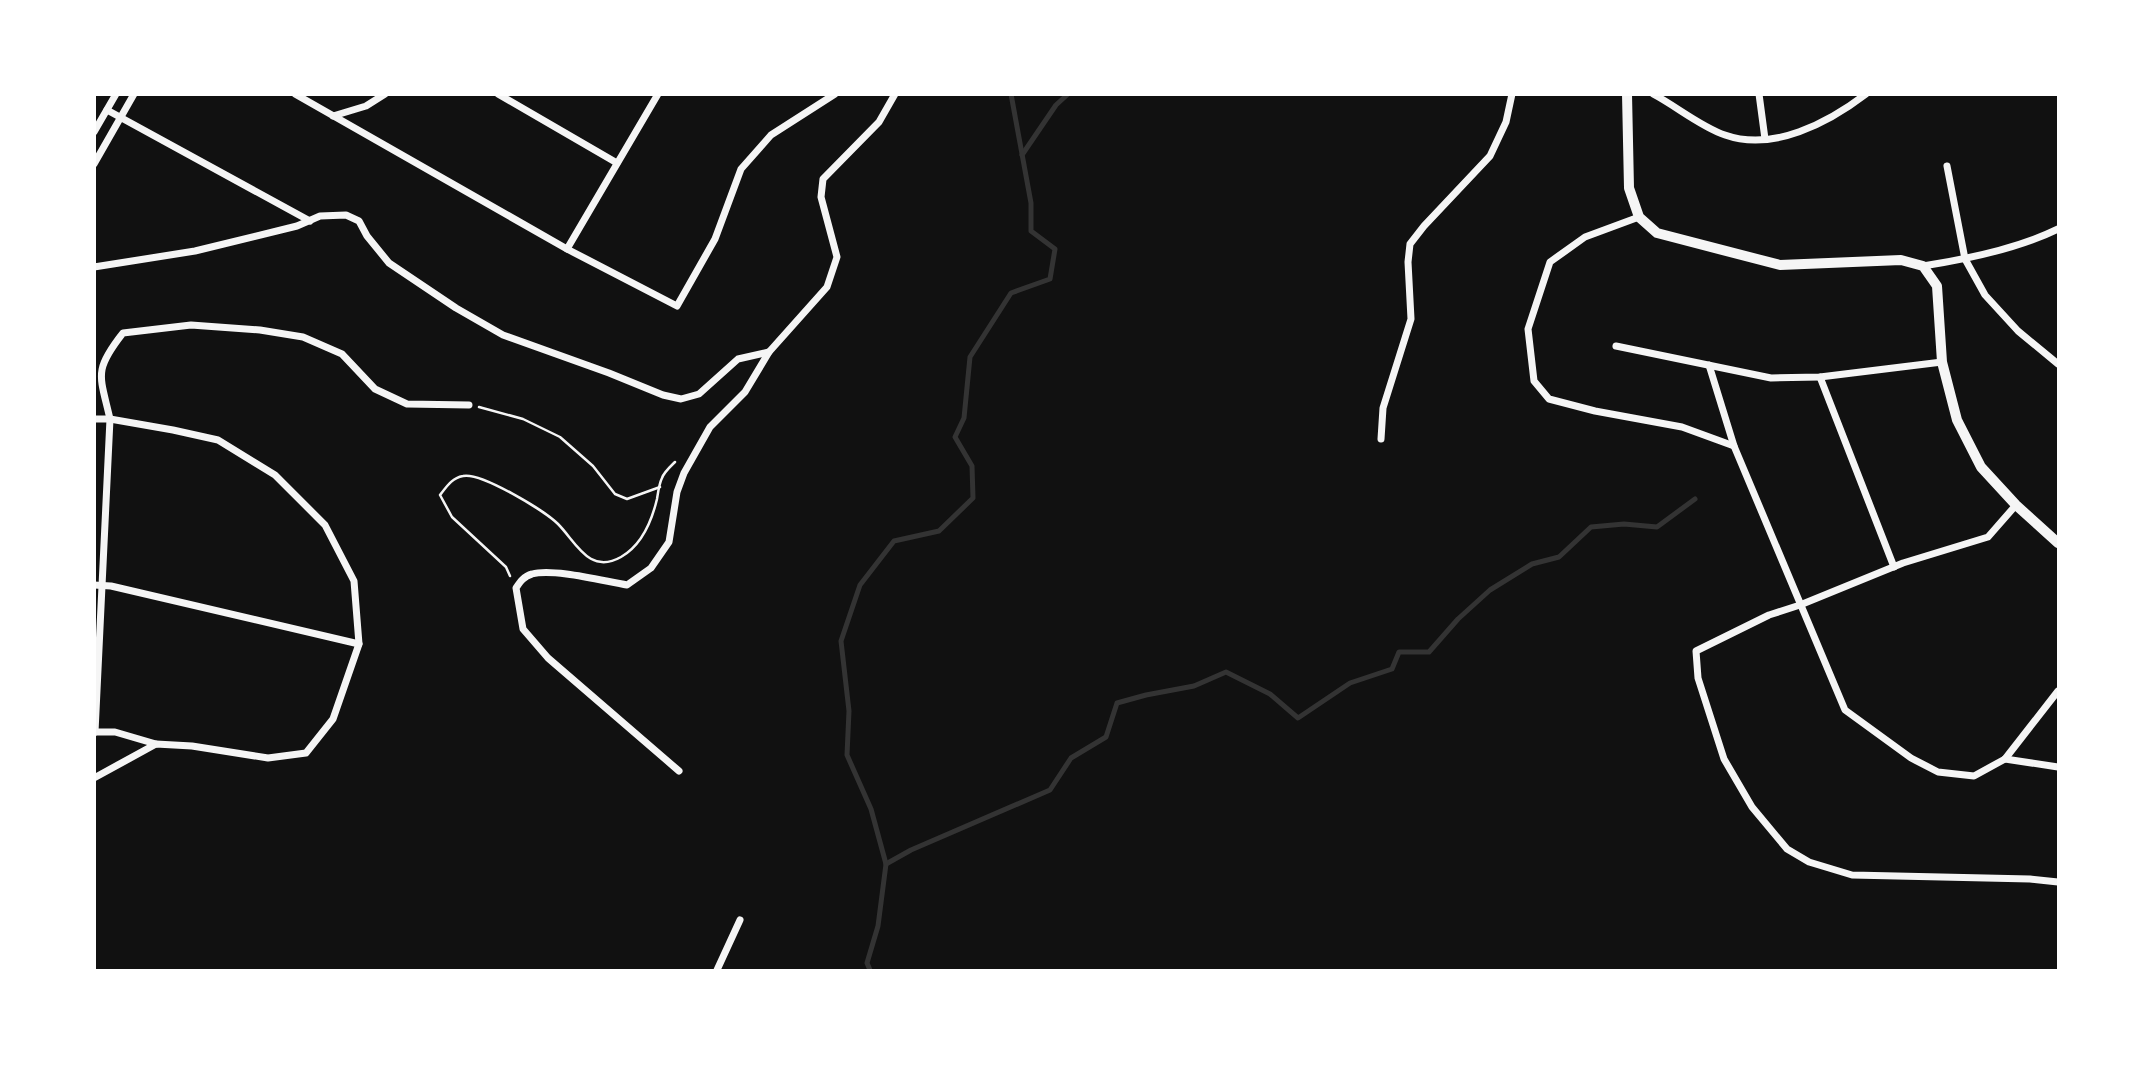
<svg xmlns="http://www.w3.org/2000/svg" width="2153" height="1065" font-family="'Exo 2',sans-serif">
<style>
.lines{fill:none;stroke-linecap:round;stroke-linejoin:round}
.stream{stroke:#333;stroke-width:5}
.path{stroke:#f5f5f5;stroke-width:2.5}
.minor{stroke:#f5f5f5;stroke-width:7}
.tertiary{stroke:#f5f5f5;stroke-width:10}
</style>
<rect width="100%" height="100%" fill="#111"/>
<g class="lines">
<!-- stream -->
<g class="stream">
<path d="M 1022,155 L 1056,105 L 1068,94"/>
<path d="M 886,864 L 911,850 L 1050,790 L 1071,758 L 1106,737 L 1117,703 L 1146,695 L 1194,686 L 1226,672 L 1270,694 L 1298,718 L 1350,683 L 1392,669 L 1399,652 L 1429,652 L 1458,619 L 1490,590 L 1532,564 L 1559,557 L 1591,527 L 1624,524 L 1657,527 L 1695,499"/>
<path d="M 870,970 L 867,963 L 878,926 L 886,864 L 871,809 L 847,755 L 849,711 L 841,641 L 860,585 L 894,541 L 939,531 L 973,498 L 972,466 L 955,437 L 964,418 L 970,357 L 1011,293 L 1050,279 L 1055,249 L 1031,231 L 1031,203 L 1011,94"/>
</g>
<!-- path -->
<g class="path">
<path d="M 479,407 L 523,419 L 560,437 L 593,466 L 615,494 L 627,499 L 660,487"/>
<path d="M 510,576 L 506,567 L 452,517 L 440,495 C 447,486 452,478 463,476 C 481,472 545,511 558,524 C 576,542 589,575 621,557 C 642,545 652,520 657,499 C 658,493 659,484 662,478 C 664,472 671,466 675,462"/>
</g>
<!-- minor -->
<g class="minor">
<path d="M 295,94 L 567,249 L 677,306 L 715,239 L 741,169 L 771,135 L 835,94"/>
<path d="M 498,94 L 617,163"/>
<path d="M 1653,94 C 1676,106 1701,127 1725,135 C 1773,152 1828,123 1866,94"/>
<path d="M 1759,94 L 1765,139"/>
<path d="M 107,110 L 310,221"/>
<path d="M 333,116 L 366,106 L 385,94"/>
<path d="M 94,132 L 116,94"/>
<path d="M 94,164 L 134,94"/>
<path d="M 1947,166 L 1965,259 L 1985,295 L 2018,331 L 2058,364"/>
<path d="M 1639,217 L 1585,237 L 1550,262 L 1528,329 L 1534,381 L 1549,399 L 1595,411 L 1682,427 L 1734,446 L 1845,710 L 1911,758 L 1938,772 L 1974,776 L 2005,759 L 2058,691"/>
<path d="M 567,249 L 658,94"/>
<path d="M 1923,266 C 1968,259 2017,249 2058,229"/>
<path d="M 94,267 L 195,251 L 297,226 L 320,216 L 346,215 L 359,221 L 367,236 L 389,263 L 456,308 L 503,335 L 609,373 L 663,395 L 681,399 L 699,394 L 738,359 L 769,352 L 827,287 L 837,257 L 821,197 L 823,179 L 879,122 L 895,94"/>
<path d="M 1616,346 L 1771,378 L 1820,377 L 1942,362"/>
<path d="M 1709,365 L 1734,446"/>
<path d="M 1820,377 L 1894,567"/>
<path d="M 94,419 L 110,419 L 173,430 L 218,440 L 275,475 L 325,525 L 354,581 L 359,644 L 333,719 L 306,753 L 268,758 L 192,746 L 156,744 L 94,778"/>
<path d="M 1381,439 L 1383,408 L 1411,319 L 1408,262 L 1410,244 L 1424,226 L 1490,156 L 1506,122 L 1512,94"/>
<path d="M 2016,505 L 1988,537 L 1903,563 L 1800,605 L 1769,615 L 1696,651 L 1698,678 L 1724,759 L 1752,807 L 1787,849 L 1809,862 L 1852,875 L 2030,879 L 2058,882"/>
<path d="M 94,585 L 111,586 L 359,644"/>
<path d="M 94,732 L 115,732 L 156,744"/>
<path d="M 95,732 L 110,419 C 100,375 93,371 123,333 L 191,325 L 260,330 L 303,337 L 342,354 L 375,389 L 407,404 L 469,405"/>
<path d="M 2005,759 L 2058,767"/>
<path d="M 679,771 L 548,658 L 523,629 L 516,588 C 520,582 524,576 532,574 C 553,568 603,581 627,585 L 651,568 L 669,542 L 677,492 L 684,473 L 710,427 L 745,392 L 769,352"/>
<path d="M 717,970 L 740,920"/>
</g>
<!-- tertiary -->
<path class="tertiary" d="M 1627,94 L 1629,188 L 1639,217 L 1657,233 L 1780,265 L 1901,260 L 1923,266 L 1937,286 L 1942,362 L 1957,420 L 1981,467 L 2016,505 L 2058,543"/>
</g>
<!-- border -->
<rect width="2153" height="1065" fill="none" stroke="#ffffff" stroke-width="192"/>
</svg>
